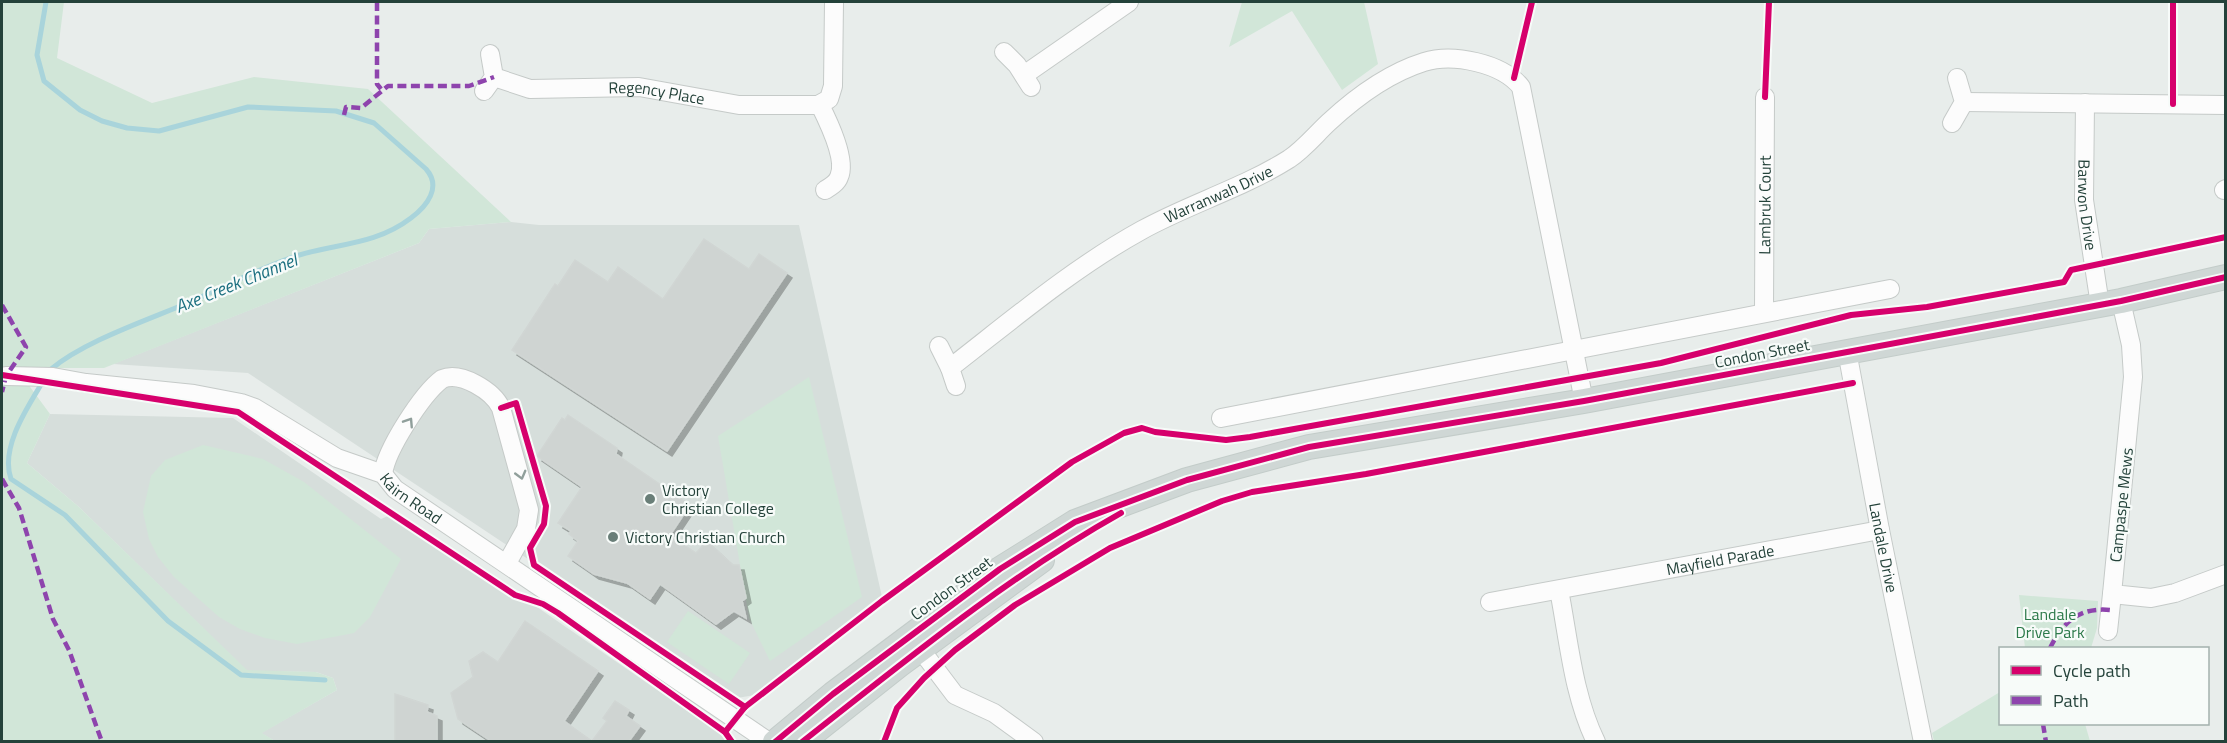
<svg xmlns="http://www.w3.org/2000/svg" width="2227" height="743" font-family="'Titillium Web',sans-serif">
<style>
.built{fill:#d6dedb}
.green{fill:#d1e6d8}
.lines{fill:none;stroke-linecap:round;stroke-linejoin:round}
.stream{stroke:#a9d4db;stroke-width:5}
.building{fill:#cfd4d2;stroke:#d1d6d4;stroke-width:1.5;filter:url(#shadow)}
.minor-casing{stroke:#c5cac8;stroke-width:20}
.major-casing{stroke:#c3ccc9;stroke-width:26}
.minor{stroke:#fcfcfc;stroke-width:18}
.major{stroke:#cfd7d5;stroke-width:24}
.quiet{stroke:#8e44ad;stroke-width:4.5;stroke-dasharray:9 4.5;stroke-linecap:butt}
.cycleway-casing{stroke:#f7fbf9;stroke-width:10}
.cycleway{stroke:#d6006c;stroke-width:6}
.oneway{stroke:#909f9b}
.poi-dot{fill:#697e78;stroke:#f7fbf9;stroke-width:2}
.labels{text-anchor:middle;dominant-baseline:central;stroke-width:4.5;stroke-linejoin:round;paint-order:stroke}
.street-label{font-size:16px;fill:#24423a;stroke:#f7fbf9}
.poi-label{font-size:16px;fill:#24423a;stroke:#f7fbf9;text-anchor:start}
.park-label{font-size:16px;fill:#2d7a4b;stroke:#f7fbf9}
.water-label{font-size:18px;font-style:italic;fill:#1c6f80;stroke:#f7fbf9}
</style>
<defs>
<filter id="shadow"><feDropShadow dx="5" dy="5" stdDeviation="0" flood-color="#0004"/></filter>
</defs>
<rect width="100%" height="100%" fill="#e8edeb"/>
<!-- built -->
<g class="built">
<path d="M 511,222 L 539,225 L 799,225 L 882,597 L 755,695 L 737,698 L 248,373 L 113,364 L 419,243 L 429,229 Z"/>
<path d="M 50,414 L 233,418 L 381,519 L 388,516 L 512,597 L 534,605 L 724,736 L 724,741 L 275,741 L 261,733 L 337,690 L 333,678 L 316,672 L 247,671 L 79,507 L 27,463 Z"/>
</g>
<!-- green -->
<g class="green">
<path d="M 2,2 L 64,2 L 57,58 L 152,103 L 254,77 L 368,89 L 511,222 L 429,229 L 419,243 L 104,368 L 39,368 L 22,376 L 50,414 L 27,463 L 79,507 L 247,670 L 316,672 L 333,678 L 337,690 L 262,733 L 275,741 L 2,741 Z"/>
<path d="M 1242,2 L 1364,2 L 1378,64 L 1342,90 L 1292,11 L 1229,47 Z"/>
<path d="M 809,377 L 862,597 L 770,661 L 749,618 L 718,436 Z"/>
<path d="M 203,445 L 263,459 L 304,482 L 401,559 L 370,617 L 354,633 L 297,644 L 265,638 L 240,629 L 219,617 L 174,577 L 158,557 L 149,539 L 143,512 L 151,476 L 165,460 Z"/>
<path d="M 2019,595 L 2098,601 L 2097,628 L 2091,648 L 2025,648 Z"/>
<path d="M 688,611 L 750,653 L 729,684 L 667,642 Z"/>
<path d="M 2000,692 L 2000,724 L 2085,724 L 2090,741 L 1934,741 L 1932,733 Z"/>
</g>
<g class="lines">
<!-- stream -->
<g class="stream">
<path d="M 46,2 L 37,55 L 44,81 L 80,110 L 102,121 L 127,128 L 159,131 L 248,107 L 336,111 L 374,123 L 426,169 C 442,187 427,206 411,218 C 373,247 332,243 290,258 C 256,270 223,287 190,302 C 148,320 84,341 50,370"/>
<path d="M 42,383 C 27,408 0,448 11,479 L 65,515 L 168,621 L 241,675 L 325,680"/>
</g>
</g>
<!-- building -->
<g class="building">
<path d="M 704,239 L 749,269 L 759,254 L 787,273 L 667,451 L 512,350 L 555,284 L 558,286 L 575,260 L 608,282 L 618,267 L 663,299 Z"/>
<path d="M 568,415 L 617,448 L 616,454 L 690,505 L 670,535 L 696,553 L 707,541 L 733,565 L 739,565 L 746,598 L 742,601 L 746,618 L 734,611 L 716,624 L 660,584 L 650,599 L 627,583 L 594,574 L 568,556 L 578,541 L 569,534 L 571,531 L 558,523 L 582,487 L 537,456 L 562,418 L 565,420 Z"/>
<path d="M 525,621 L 598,671 L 564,721 L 592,741 L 607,721 L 603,718 L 615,701 L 629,710 L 626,716 L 640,726 L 629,741 L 491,741 L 458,719 L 451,693 L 473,677 L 469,661 L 483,652 L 498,662 Z"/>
<path d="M 395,694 L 428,705 L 427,712 L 437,716 L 437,741 L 395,741 Z"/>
</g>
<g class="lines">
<!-- minor casing -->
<g class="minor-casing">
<g id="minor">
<path d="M 1004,52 L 1017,65 L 1031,87"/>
<path d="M 1024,75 L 1129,2"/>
<path id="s1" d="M 494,77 L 530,89 L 639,87 L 739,105 L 818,105 L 829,99 L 833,86 L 834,2"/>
<path d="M 484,91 L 494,77 L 490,54"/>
<path d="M 1964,102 L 2226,105"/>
<path id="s2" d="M 2085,103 L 2084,200 L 2100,305"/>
<path d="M 820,105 C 828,121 847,160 839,177 C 837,183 830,187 825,190"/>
<path d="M 1952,123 L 1964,102 L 1957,78"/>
<path d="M 2224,190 L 2226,189"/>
<path d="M 2121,301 L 2131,345 L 2133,377 L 2112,594 L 2151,598 L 2175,593 L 2226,574"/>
<path id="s3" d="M 1764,311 L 1765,97"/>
<path d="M 939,346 L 950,368"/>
<path id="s4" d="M 1847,351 L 1880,530 L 1923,742"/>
<path id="s5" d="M 6,376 L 53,377 L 86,383 L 194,394 L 241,403 L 255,408 L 337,458 L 383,474 L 395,489 L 769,742"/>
<path id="s6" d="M 956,386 L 950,368 C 1012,320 1073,268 1142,230 C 1189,204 1243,188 1289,159 C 1304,149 1316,134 1329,122 C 1356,97 1389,73 1424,62 C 1453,53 1502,63 1521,87 L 1584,401"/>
<path d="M 1221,418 L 1890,289"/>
<path d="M 383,474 C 386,450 422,394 442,379 C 461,371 493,391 501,408 L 529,510 L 526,529 L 507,563"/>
<path d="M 1559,590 C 1569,641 1573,695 1596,742"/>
<path id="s7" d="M 1490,602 L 1880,530"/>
<path d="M 2108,631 L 2112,594"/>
<path d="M 921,650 L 955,695 L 994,713 L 1034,742"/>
</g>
</g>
<!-- major casing -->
<g class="major-casing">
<g id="major">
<path d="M 775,742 L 833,694 L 1000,569 L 1075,522 L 1187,480 L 1309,447 L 1584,401 L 2121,301 L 2226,277"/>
<path d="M 802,742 L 899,665 L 1042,560"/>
</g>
</g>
<!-- minor -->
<use href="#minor" class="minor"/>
<!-- major -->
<use href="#major" class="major"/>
<!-- quiet -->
<g class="quiet">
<path d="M 377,2 L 377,84 L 381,89"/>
<path d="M 344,115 L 346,107 L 361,108 L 388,86 L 469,86 L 494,77"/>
<path d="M 2,305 L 26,347 L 6,376 L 2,392"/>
<path d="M 2,479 L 19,508 L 53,619 L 69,650 L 102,742"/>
<path d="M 2050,648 C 2063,622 2079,607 2110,610"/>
<path d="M 2043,724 L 2046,742"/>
</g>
<!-- cycleway casing -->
<g class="cycleway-casing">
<g id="cycleway">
<path d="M 1514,78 L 1532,2"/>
<path d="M 1765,97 L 1769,2"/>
<path d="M 2173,104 L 2173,2"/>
<path d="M 2,375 L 238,412 L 515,595 L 543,604 L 558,613 L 725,732 L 732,742"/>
<path d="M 501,408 L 516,403 L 546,506 L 544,524 L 530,548 L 534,565 L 745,707"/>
<path d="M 725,732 L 745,707 L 882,601 L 1072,462 L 1124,433 L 1142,428 L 1155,432 L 1226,440 L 1250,437 L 1661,363 L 1851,315 L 1927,307 L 2064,282 L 2071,270 L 2226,237"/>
<path d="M 775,742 L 833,694 L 1000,569 L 1075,522 L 1187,480 L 1309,447 L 1584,401 L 2121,301 L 2226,277"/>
<path d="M 802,742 C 905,661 1007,577 1121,513"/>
<path d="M 884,742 L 897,708 L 924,678 L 955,650 L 1015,605 L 1110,548 L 1222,501 L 1252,492 L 1366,474 L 1853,383"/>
</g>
</g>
<!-- cycleway -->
<use href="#cycleway" class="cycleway"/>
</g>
<!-- one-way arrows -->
<defs><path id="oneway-chevron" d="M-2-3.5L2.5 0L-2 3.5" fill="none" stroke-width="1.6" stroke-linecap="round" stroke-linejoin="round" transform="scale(1.5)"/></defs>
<g class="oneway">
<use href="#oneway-chevron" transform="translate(409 422) rotate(-57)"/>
<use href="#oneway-chevron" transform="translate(521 475) rotate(75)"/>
</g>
<!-- markers -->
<g class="poi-dot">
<circle cx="650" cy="499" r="6"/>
<circle cx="613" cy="537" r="6"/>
</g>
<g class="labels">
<!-- street labels -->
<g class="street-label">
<text stroke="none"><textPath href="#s1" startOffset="165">Regency Place</textPath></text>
<text stroke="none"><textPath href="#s6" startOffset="340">Warranwah Drive</textPath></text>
<text stroke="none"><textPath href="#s3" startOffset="106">Lambruk Court</textPath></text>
<text stroke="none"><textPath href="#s2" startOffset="102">Barwon Drive</textPath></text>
<text transform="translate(1762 353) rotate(-11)">Condon Street</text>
<text stroke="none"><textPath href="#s5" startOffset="434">Kairn Road</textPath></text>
<text transform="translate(2121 505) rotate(-84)">Campaspe Mews</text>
<text stroke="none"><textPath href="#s4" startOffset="200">Landale Drive</textPath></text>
<text stroke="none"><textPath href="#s7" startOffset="234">Mayfield Parade</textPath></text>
<text transform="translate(951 588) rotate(-36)">Condon Street</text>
</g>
<!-- poi labels -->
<g class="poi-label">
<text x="662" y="490">Victory<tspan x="662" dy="18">Christian College</tspan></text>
<text x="625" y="537">Victory Christian Church</text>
</g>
<!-- park labels -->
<g class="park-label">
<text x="2050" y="614">Landale<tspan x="2050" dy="18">Drive Park</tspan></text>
</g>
<!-- water labels -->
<g class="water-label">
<text transform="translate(236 283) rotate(-22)">Axe Creek Channel</text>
</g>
</g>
<!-- border -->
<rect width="2227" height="743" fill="none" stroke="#24423a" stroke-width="6"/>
<!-- legend -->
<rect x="1999" y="647" width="210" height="78" fill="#f7fbf9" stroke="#a3b1ad" stroke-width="1.5"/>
<rect x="2011" y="666" width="30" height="9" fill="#d6006c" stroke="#a3b1ad" stroke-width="1.5"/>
<text x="2053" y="677" font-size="18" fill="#24423a">Cycle path</text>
<rect x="2011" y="696" width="30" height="9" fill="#8e44ad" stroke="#a3b1ad" stroke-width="1.5"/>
<text x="2053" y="707" font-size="18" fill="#24423a">Path</text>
</svg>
